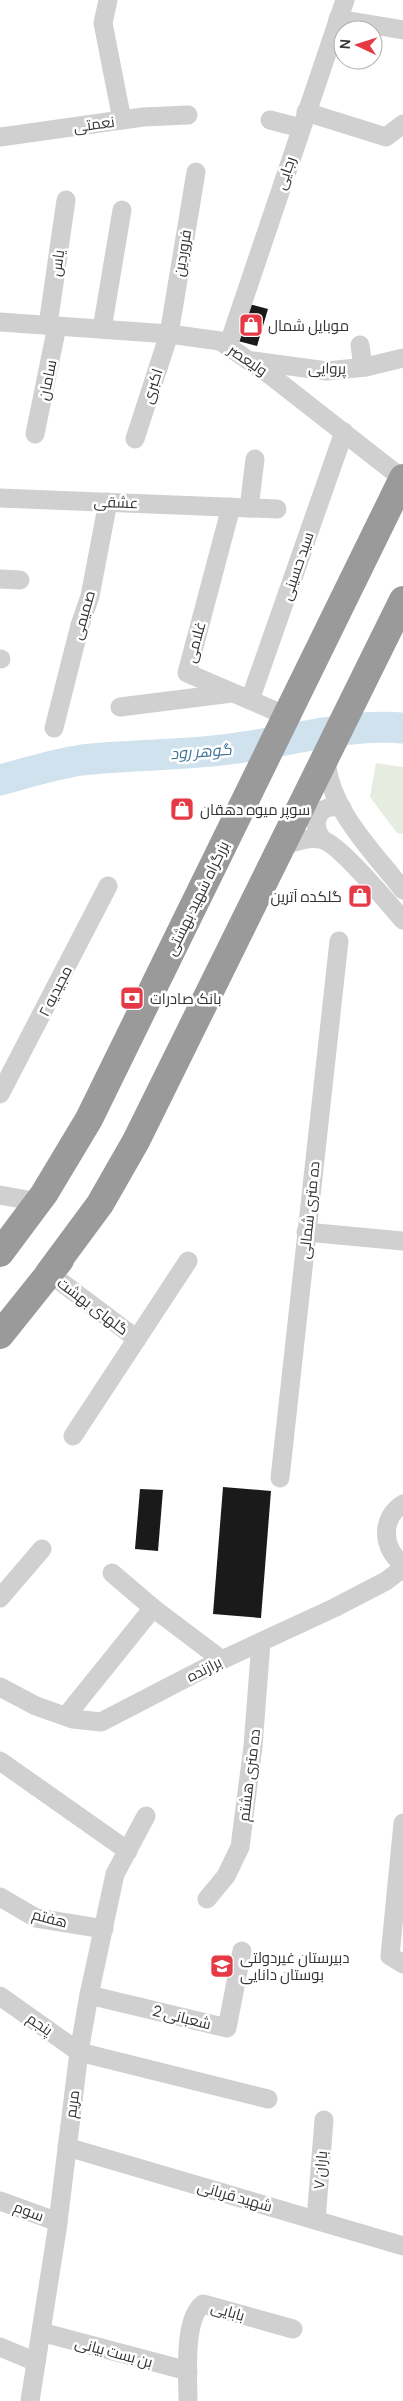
<svg xmlns="http://www.w3.org/2000/svg" width="403" height="2401" font-family="Manrope,Cairo,sans-serif">
<style>
.green{fill:#e6ecdf}
.lines{fill:none;stroke-linecap:round;stroke-linejoin:round}
.river{stroke:#cfe2ee;stroke-width:31}
.building{fill:#1a1a1a}
.minor{stroke:#d0d0d0;stroke-width:19}
.highway{stroke:#9a9a9a;stroke-width:28}
.labels{text-anchor:middle;dominant-baseline:central;stroke-width:5;stroke-linejoin:round;paint-order:stroke}
.street-label{font-size:15px;fill:#333;stroke:#fff}
.poi-label{font-size:15px;fill:#333;stroke:#fff;text-anchor:start}
.water-label{font-size:16px;font-style:italic;fill:#3f7597;stroke:#fff}
</style>
<rect width="100%" height="100%" fill="#fff"/>
<!-- green -->
<path class="green" d="M 376,763 L 403,767 L 403,834 L 397,833 L 370,797 Z"/>
<g class="lines">
<!-- river -->
<path class="river" d="M 0,780 C 27,773 54,764 82,760 C 133,754 186,756 237,748 C 292,741 347,723 403,728"/>
</g>
<!-- building -->
<g class="building">
<path d="M 245,303 L 268,309 L 257,346 L 234,340 Z"/>
<path d="M 223,1487 L 271,1491 L 261,1618 L 213,1614 Z"/>
<path d="M 140,1489 L 163,1490 L 158,1551 L 135,1549 Z"/>
</g>
<g class="lines">
<!-- minor -->
<g class="minor">
<path d="M 108,0 L 103,23 L 122,120"/>
<path d="M 338,19 L 403,30"/>
<path d="M 306,112 L 386,137 L 403,124"/>
<path d="M 270,120 L 301,128"/>
<path d="M 0,137 L 143,117 L 188,115"/>
<path d="M 0,322 L 169,334 L 220,341 L 270,375 L 403,479"/>
<path d="M 48,325 L 66,200"/>
<path d="M 102,329 L 122,210"/>
<path d="M 360,345 L 363,367"/>
<path d="M 228,346 L 345,0"/>
<path d="M 253,361 L 327,371 L 366,367 L 403,358"/>
<path d="M 35,434 L 57,326"/>
<path d="M 135,439 L 169,334 L 196,172"/>
<path d="M 0,498 L 277,509"/>
<path d="M 231,507 L 187,673 L 287,716"/>
<path d="M 249,508 L 255,459"/>
<path d="M 0,579 L 20,580"/>
<path d="M 0,659 L 1,659"/>
<path d="M 250,700 L 344,432"/>
<path d="M 120,707 L 232,693"/>
<path d="M 54,728 L 80,625 L 90,596 L 108,502"/>
<path d="M 326,757 C 328,809 373,851 403,890"/>
<path d="M 322,839 C 309,822 320,802 342,808"/>
<path d="M 282,846 C 294,842 307,837 320,839 C 337,841 390,905 403,920"/>
<path d="M 0,1094 L 108,886"/>
<path d="M 0,1195 L 39,1202"/>
<path d="M 306,1232 L 403,1241"/>
<path d="M 49,1273 L 137,1339"/>
<path d="M 73,1436 L 188,1261"/>
<path d="M 280,1478 L 339,941"/>
<path d="M 403,1504 C 380,1518 382,1549 403,1564"/>
<path d="M 112,1573 L 153,1608 L 222,1660"/>
<path d="M 0,1598 L 42,1549"/>
<path d="M 0,1687 L 36,1706 L 73,1719 L 101,1722 L 213,1664 L 334,1608 L 386,1581 L 403,1568"/>
<path d="M 66,1716 L 153,1608"/>
<path d="M 0,1761 L 128,1851"/>
<path d="M 403,1823 L 390,1956 L 403,1964"/>
<path d="M 0,1897 L 36,1918 L 104,1929"/>
<path d="M 207,1899 L 226,1876 L 240,1847 L 253,1746 L 261,1642"/>
<path d="M 89,1995 L 227,2028 L 242,1951"/>
<path d="M 0,1996 L 79,2052 L 268,2099"/>
<path d="M 67,2147 L 403,2246"/>
<path d="M 0,2201 L 58,2222"/>
<path d="M 316,2220 L 324,2120"/>
<path d="M 41,2332 L 188,2371"/>
<path d="M 0,2347 L 36,2362"/>
<path d="M 30,2401 L 57,2230 L 79,2052 L 89,1995 L 115,1874 L 146,1816"/>
<path d="M 188,2401 C 188,2376 183,2319 203,2304 L 293,2329"/>
</g>
<!-- highway -->
<g class="highway">
<path d="M 0,1253 L 44,1194 L 89,1119 L 403,478"/>
<path d="M 49,1273 L 100,1204 L 136,1141 L 403,600"/>
<path d="M 0,1335 L 60,1260"/>
</g>
</g>
<!-- icons -->
<defs>
<g id="shop-square" transform="scale(1.25)"><rect x="-9" y="-9" width="18" height="18" rx="4" fill="#e63946" stroke="#fff"/><path d="M-5-2.5h2.3a2.7 3.5 0 0 1 5.4 0H5L5.5 6h-11ZM-1.5-2.5h3a1.5 2.3 0 0 0-3 0Z" fill="#fff"/></g>
<g id="bank-square" transform="scale(1.25)"><rect x="-9" y="-9" width="18" height="18" rx="4" fill="#e63946" stroke="#fff"/><path d="M-6-4H6V4H-6ZM0-2.3a2.3 2.3 0 1 0 0 4.6a2.3 2.3 0 1 0 0-4.6Z" fill="#fff"/></g>
<g id="school-square" transform="scale(1.25)"><rect x="-9" y="-9" width="18" height="18" rx="4" fill="#e63946" stroke="#fff"/><path d="M0-5L7-2L0 1L-7-2ZM-4 1L0 2.5L4 1V4Q0 6-4 4Z" fill="#fff"/></g>
</defs>
<g fill-rule="evenodd">
<use href="#shop-square" x="251" y="325"/>
<use href="#shop-square" x="182" y="809"/>
<use href="#shop-square" x="360" y="896"/>
<use href="#bank-square" x="132" y="998"/>
<use href="#school-square" x="222" y="1966"/>
</g>
<g class="labels">
<!-- street labels -->
<g class="street-label">
<text transform="translate(94 124) rotate(-8)">نعمتی</text>
<text transform="translate(285 173) rotate(-71)">رجایی</text>
<text transform="translate(182 253) rotate(-81)">فروردین</text>
<text transform="translate(57 263) rotate(-82)">یاس</text>
<text transform="translate(248 360) rotate(34)">ولیعصر</text>
<text transform="translate(327 368) rotate(1)">پروایی</text>
<text transform="translate(47 380) rotate(-78)">سامان</text>
<text transform="translate(152 386) rotate(-72)">اکبری</text>
<text transform="translate(116 502) rotate(2)">عشقی</text>
<text transform="translate(297 566) rotate(-71)">سید حسینی</text>
<text transform="translate(83 615) rotate(-74)">صمیمی</text>
<text transform="translate(195 642) rotate(-75)">غلامی</text>
<text transform="translate(197 898) rotate(-64)">بزرگراه شهید بهشتی</text>
<text transform="translate(55 991) rotate(-63)">مجیدیه ۲</text>
<text transform="translate(309 1210) rotate(-84)">ده متری شمالی</text>
<text transform="translate(93 1306) rotate(37)">گلهای بهشت</text>
<text transform="translate(204 1669) rotate(-27)">برازنده</text>
<text transform="translate(249 1775) rotate(-83)">ده متری هشتم</text>
<text transform="translate(50 1918) rotate(15)">هفتم</text>
<text transform="translate(182 2017) rotate(14)">شعبانی 2</text>
<text transform="translate(40 2024) rotate(35)">پنجم</text>
<text transform="translate(72 2104) rotate(-82)">مریم</text>
<text transform="translate(320 2170) rotate(-85)">باران ۷</text>
<text transform="translate(235 2196) rotate(16)">شهید قربانی</text>
<text transform="translate(29 2211) rotate(21)">سوم</text>
<text transform="translate(228 2311) rotate(16)">بابایی</text>
<text transform="translate(114 2352) rotate(15)">بن بست بیانی</text>
</g>
<!-- poi labels -->
<g class="poi-label">
<text x="268" y="325">موبایل شمال</text>
<text x="200" y="809">سوپر میوه دهقان</text>
<text x="342" y="896" text-anchor="end">گلکده آترین</text>
<text x="150" y="998">بانک صادرات</text>
<text x="240" y="1957">دبیرستان غیردولتی<tspan x="240" dy="17">بوستان دانایی</tspan></text>
</g>
<!-- water labels -->
<g class="water-label">
<text transform="translate(201 751) rotate(-4)">گوهر رود</text>
</g>
</g>
<!-- north arrow -->
<g transform="translate(358 45) rotate(274)"><circle r="24" fill="#ffffff" stroke="#adadad"/>
<path d="M0-4L9 19L0 12L-9 19Z" fill="#e63946"/>
<text y="-8" font-size="14" font-weight="bold" text-anchor="middle" fill="#333333">N</text>
</g>
</svg>
